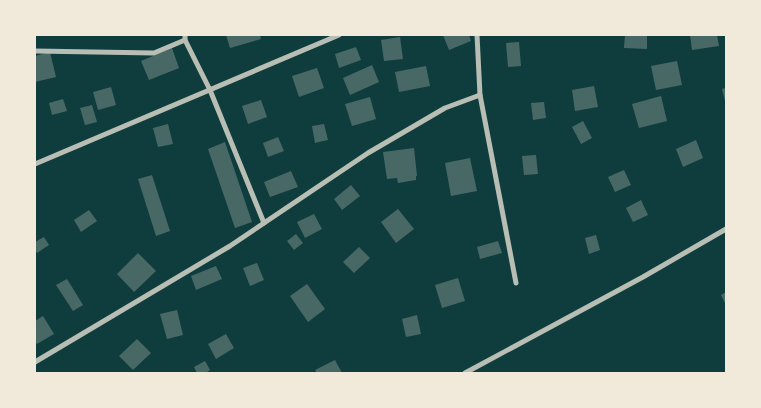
<svg xmlns="http://www.w3.org/2000/svg" width="761" height="408" font-family="Roboto,sans-serif">
<style>
.building{fill:#486865}
.lines{fill:none;stroke-linecap:round;stroke-linejoin:round}
.minor{stroke:#b8beb3;stroke-width:5}
</style>
<rect width="100%" height="100%" fill="#0f3d3e"/>
<!-- building -->
<g class="building">
<path d="M 226,35 L 260,35 L 261,39 L 230,48 Z"/>
<path d="M 443,35 L 469,35 L 471,41 L 449,50 Z"/>
<path d="M 625,35 L 647,35 L 647,49 L 624,48 Z"/>
<path d="M 690,35 L 717,35 L 719,46 L 692,50 Z"/>
<path d="M 400,37 L 403,59 L 384,61 L 381,40 Z"/>
<path d="M 519,42 L 521,66 L 508,67 L 506,43 Z"/>
<path d="M 356,47 L 361,60 L 339,68 L 335,54 Z"/>
<path d="M 172,48 L 179,68 L 149,80 L 141,61 Z"/>
<path d="M 50,52 L 56,77 L 35,82 L 35,56 Z"/>
<path d="M 677,61 L 682,85 L 656,90 L 651,66 Z"/>
<path d="M 372,65 L 379,82 L 350,95 L 343,78 Z"/>
<path d="M 426,66 L 430,86 L 399,92 L 395,72 Z"/>
<path d="M 317,68 L 324,88 L 299,97 L 292,76 Z"/>
<path d="M 594,86 L 598,107 L 575,111 L 572,90 Z"/>
<path d="M 111,87 L 116,105 L 98,110 L 93,92 Z"/>
<path d="M 726,88 L 726,101 L 725,101 L 722,89 Z"/>
<path d="M 661,96 L 667,121 L 639,128 L 632,104 Z"/>
<path d="M 370,97 L 376,119 L 352,126 L 345,104 Z"/>
<path d="M 63,99 L 67,111 L 52,115 L 49,103 Z"/>
<path d="M 261,100 L 267,117 L 248,124 L 242,106 Z"/>
<path d="M 544,102 L 546,118 L 533,120 L 531,103 Z"/>
<path d="M 92,105 L 97,122 L 85,125 L 80,108 Z"/>
<path d="M 583,121 L 592,138 L 581,144 L 572,127 Z"/>
<path d="M 168,124 L 173,144 L 158,147 L 153,128 Z"/>
<path d="M 324,124 L 328,140 L 315,143 L 312,126 Z"/>
<path d="M 278,137 L 284,151 L 268,157 L 263,143 Z"/>
<path d="M 696,140 L 703,158 L 683,167 L 676,149 Z"/>
<path d="M 225,142 L 252,222 L 235,228 L 208,149 Z"/>
<path d="M 414,148 L 417,176 L 416,176 L 416,180 L 398,183 L 397,178 L 387,179 L 383,152 Z"/>
<path d="M 536,155 L 538,174 L 524,175 L 522,156 Z"/>
<path d="M 470,158 L 477,191 L 451,196 L 445,163 Z"/>
<path d="M 624,170 L 631,185 L 615,192 L 608,177 Z"/>
<path d="M 291,171 L 298,187 L 270,197 L 264,182 Z"/>
<path d="M 152,175 L 170,231 L 156,236 L 138,179 Z"/>
<path d="M 351,185 L 360,196 L 342,210 L 334,199 Z"/>
<path d="M 641,200 L 648,215 L 633,222 L 626,208 Z"/>
<path d="M 398,209 L 414,229 L 396,243 L 381,222 Z"/>
<path d="M 89,210 L 97,221 L 81,232 L 74,220 Z"/>
<path d="M 314,214 L 322,229 L 305,238 L 297,222 Z"/>
<path d="M 296,234 L 303,243 L 294,250 L 287,241 Z"/>
<path d="M 596,235 L 600,250 L 589,254 L 585,238 Z"/>
<path d="M 44,237 L 49,245 L 37,253 L 35,249 L 35,242 Z"/>
<path d="M 498,241 L 502,253 L 480,259 L 477,247 Z"/>
<path d="M 359,247 L 370,258 L 354,273 L 343,262 Z"/>
<path d="M 138,253 L 156,271 L 134,292 L 117,274 Z"/>
<path d="M 257,263 L 264,280 L 250,286 L 243,268 Z"/>
<path d="M 216,266 L 222,279 L 196,290 L 191,276 Z"/>
<path d="M 458,278 L 465,301 L 442,308 L 435,285 Z"/>
<path d="M 67,279 L 83,305 L 73,311 L 56,285 Z"/>
<path d="M 307,284 L 325,309 L 308,322 L 290,296 Z"/>
<path d="M 726,292 L 726,305 L 721,295 Z"/>
<path d="M 177,310 L 183,335 L 167,339 L 160,314 Z"/>
<path d="M 417,315 L 421,334 L 406,337 L 402,319 Z"/>
<path d="M 43,316 L 54,334 L 37,344 L 35,341 L 35,321 Z"/>
<path d="M 226,334 L 234,348 L 216,359 L 208,344 Z"/>
<path d="M 137,339 L 151,353 L 133,370 L 119,356 Z"/>
<path d="M 335,360 L 342,373 L 317,373 L 315,370 Z"/>
<path d="M 205,361 L 210,370 L 206,373 L 197,373 L 194,367 Z"/>
</g>
<g class="lines">
<!-- minor -->
<g class="minor">
<path d="M 185,35 L 185,40 L 210,90 L 264,223"/>
<path d="M 477,35 L 480,95"/>
<path d="M 35,51 L 154,53 L 185,40"/>
<path d="M 35,164 L 339,35"/>
<path d="M 35,362 L 230,246 L 368,153 L 445,108 L 480,95 L 516,283"/>
<path d="M 465,373 L 643,277 L 726,229"/>
</g>
</g>
<!-- border -->
<rect width="761" height="408" fill="none" stroke="#f1e9da" stroke-width="72"/>
</svg>
